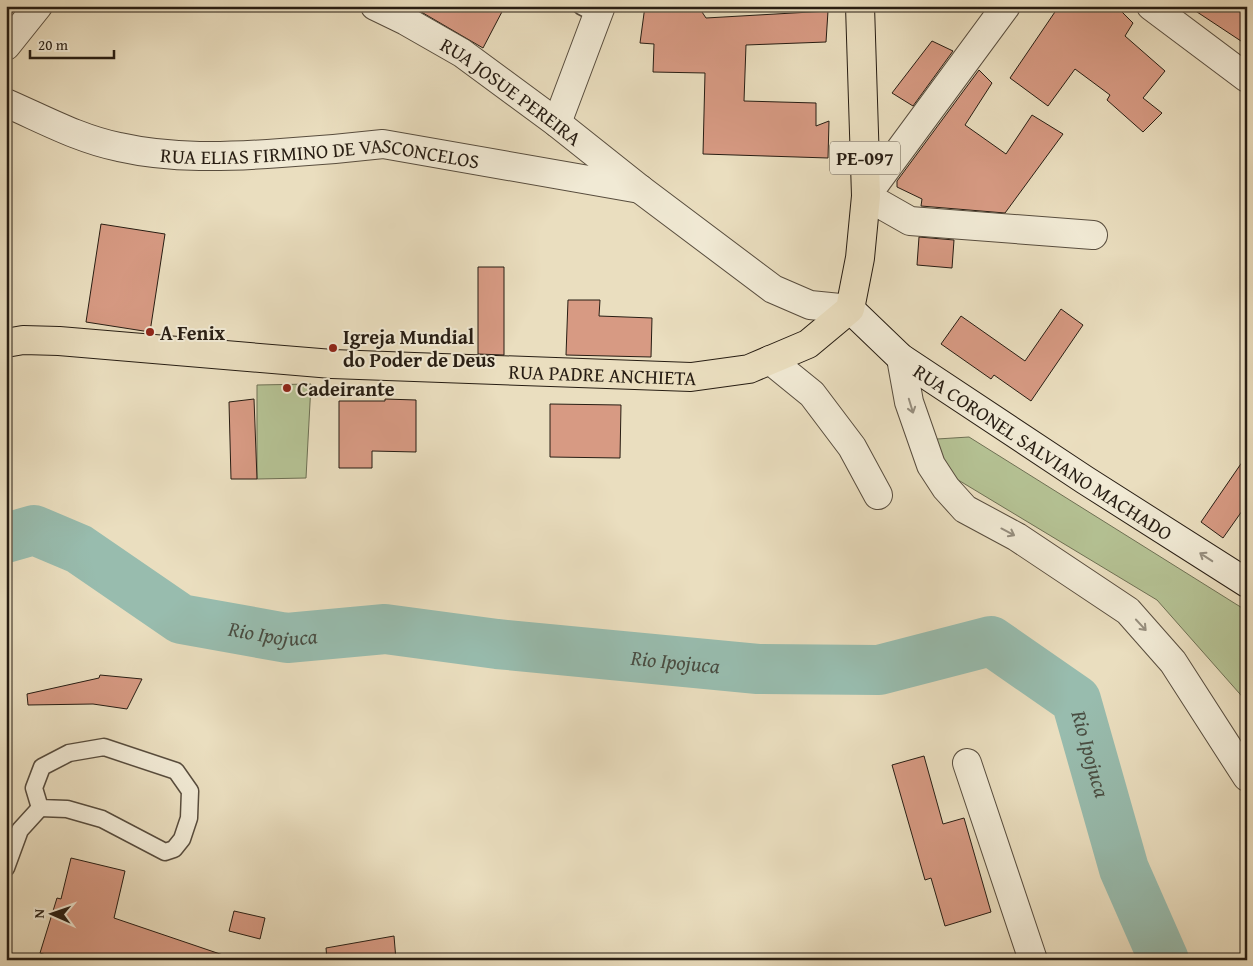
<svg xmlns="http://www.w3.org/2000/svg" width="1253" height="966" font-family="'Gentium Book Plus',serif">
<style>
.green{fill:#b5c294;stroke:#6e7054}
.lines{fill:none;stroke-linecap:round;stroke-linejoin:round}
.river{stroke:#98bcae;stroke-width:50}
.building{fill:#d79a83;stroke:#271d13}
.lane-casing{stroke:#584d3e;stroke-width:19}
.street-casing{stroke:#584d3e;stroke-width:30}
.secondary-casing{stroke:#271d13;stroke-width:30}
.primary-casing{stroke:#271d13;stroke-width:30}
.lane{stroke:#f1ead5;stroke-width:16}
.street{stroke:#f1ead5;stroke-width:28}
.secondary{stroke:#f1ead5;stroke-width:28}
.primary{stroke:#eadebf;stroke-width:28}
.oneway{stroke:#968e7e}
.poi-dot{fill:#8f2418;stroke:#f1ead5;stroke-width:2}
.labels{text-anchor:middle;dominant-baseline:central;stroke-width:4;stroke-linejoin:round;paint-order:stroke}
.shield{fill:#f1ead5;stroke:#645a4d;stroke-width:1}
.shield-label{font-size:19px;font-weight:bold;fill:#271d13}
.street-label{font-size:20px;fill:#271d13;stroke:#f1ead5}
.poi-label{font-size:20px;font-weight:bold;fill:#271d13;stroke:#f1ead5;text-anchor:start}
.water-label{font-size:21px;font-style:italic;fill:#494d42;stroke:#f1ead5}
</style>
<rect width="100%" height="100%" fill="#eadebf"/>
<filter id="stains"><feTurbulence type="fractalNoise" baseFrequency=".004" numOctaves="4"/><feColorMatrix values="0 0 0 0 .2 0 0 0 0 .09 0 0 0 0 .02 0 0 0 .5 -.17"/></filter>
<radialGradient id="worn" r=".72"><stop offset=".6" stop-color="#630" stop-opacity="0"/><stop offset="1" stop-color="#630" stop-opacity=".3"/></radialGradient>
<!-- green -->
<g class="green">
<path d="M 311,384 L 306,478 L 257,479 L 257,385 Z"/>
<path d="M 969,437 L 1247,611 L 1247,702 L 1157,600 L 935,466 L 926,447 L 937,439 Z"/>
</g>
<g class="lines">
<!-- river -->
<path class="river" id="s1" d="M 6,538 L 34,530 L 79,549 L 181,619 L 287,638 L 385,629 L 497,644 L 758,669 L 879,670 L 991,641 L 1076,700 L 1124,869 L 1164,960"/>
</g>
<!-- building -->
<g class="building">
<path d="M 411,6 L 505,6 L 483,48 Z"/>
<path d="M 645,6 L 698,6 L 706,18 L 828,11 L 826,42 L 746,45 L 744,101 L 816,103 L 816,126 L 829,121 L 828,158 L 703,154 L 705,73 L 653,72 L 654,44 L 640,43 Z"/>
<path d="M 1059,6 L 1116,6 L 1133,23 L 1125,36 L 1165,71 L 1143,98 L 1162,113 L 1143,132 L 1107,100 L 1110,95 L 1075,69 L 1048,106 L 1010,78 Z"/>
<path d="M 1188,6 L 1247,6 L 1247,45 Z"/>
<path d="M 932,41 L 953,51 L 913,106 L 892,93 Z"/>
<path d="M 979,70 L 992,83 L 965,125 L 1006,154 L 1032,115 L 1063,134 L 1005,213 L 921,206 L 922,199 L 897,187 L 897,181 Z"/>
<path d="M 101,224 L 165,234 L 150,332 L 86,322 Z"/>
<path d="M 919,237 L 954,240 L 952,268 L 917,265 Z"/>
<path d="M 478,267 L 504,267 L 504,355 L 478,354 Z"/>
<path d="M 568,300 L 600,300 L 599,316 L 652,318 L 651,357 L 566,355 Z"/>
<path d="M 1061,309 L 1083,325 L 1031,401 L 994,375 L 991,379 L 941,344 L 961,316 L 1025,361 Z"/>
<path d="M 254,399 L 257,479 L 231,479 L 229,402 Z"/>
<path d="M 385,399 L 416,400 L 416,452 L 372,451 L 372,468 L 339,468 L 339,401 L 385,401 Z"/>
<path d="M 550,404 L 621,405 L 620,458 L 550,457 Z"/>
<path d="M 1247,455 L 1247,504 L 1223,538 L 1201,522 Z"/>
<path d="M 100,675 L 142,679 L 127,709 L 93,704 L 28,705 L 27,694 L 99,678 Z"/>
<path d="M 924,756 L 943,824 L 964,818 L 991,912 L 945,926 L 931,878 L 925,880 L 892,765 Z"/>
<path d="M 71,858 L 125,871 L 114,918 L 226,956 L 226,960 L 60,960 L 40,953 L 57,898 L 61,899 Z"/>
<path d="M 234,911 L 265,918 L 260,939 L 229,931 Z"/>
<path d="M 394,936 L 396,960 L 327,960 L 326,948 Z"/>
</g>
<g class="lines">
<!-- lane casing -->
<g class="lane-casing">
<g id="lane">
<path d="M 581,6 L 598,15"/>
<path d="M 104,747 L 176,771 L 190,791 L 189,818 L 182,839 L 174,849 L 165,852 L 102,819 L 67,809 L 40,808 L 34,788 L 42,767 L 69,753 Z"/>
<path d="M 6,868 L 20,830 L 40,808"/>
</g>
</g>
<!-- street casing -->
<g class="street-casing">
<g id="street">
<path id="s2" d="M 375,6 L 406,21 L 462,53 L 557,123 L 640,189 L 773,289 L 810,305 L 850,309"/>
<path d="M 1006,6 L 866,196 L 910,221 L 1093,235"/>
<path d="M 1151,6 L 1247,78"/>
<path d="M 6,46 L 38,6"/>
<path id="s3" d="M 6,103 C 43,119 79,139 119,147 C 172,159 227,157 281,153 C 315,151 349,148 383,144 L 640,189"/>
<path d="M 557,123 L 601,6"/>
<path d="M 901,358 L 909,402 L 931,465 L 946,488 L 965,509 L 1017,537 L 1128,611 L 1173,662 L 1247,777"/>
<path d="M 770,360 L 812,394 L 852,447 L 878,495"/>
<path d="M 967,763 L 1033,960"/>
</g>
</g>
<!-- secondary casing -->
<g class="secondary-casing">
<g id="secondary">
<path id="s4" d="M 850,309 L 901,358 L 1085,480 L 1247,583"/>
</g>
</g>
<!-- primary casing -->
<g class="primary-casing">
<g id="primary">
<path id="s5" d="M 6,343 L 23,340 L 59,341 L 332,364 L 691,377 L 749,369 L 808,344 L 850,309 L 860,258 L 866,196 L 860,6"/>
</g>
</g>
<!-- lane -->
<use href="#lane" class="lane"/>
<!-- street -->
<use href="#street" class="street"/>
<!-- secondary -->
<use href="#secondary" class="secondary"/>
<!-- primary -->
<use href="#primary" class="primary"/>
</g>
<!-- one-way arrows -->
<defs><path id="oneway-shaft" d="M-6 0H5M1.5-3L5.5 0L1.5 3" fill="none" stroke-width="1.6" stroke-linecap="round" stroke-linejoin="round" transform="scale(1.25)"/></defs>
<g class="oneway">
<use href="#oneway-shaft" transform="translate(911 406) rotate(73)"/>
<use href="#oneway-shaft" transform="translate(1008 532) rotate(28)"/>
<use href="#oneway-shaft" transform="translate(1206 557) rotate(-147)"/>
<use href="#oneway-shaft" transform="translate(1141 625) rotate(47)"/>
</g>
<!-- markers -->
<g class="poi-dot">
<circle cx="150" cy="332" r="5"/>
<circle cx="333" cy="348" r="5"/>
<circle cx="287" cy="388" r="5"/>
</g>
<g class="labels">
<!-- shield labels -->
<rect class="shield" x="830" y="141.5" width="70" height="33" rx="4"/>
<g class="shield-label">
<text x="865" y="158">PE-097</text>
</g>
<!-- street labels -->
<g class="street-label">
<text stroke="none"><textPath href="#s2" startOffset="161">RUA JOSUE PEREIRA</textPath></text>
<text stroke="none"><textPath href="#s3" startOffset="324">RUA ELIAS FIRMINO DE VASCONCELOS</textPath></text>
<text stroke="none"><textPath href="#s5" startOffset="598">RUA PADRE ANCHIETA</textPath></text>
<text stroke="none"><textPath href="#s4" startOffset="241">RUA CORONEL SALVIANO MACHADO</textPath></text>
</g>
<!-- poi labels -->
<g class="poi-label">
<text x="160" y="332">A Fenix</text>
<text x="343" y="336">Igreja Mundial<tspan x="343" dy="23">do Poder de Deus</tspan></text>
<text x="297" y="388">Cadeirante</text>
</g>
<!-- water labels -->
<g class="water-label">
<text stroke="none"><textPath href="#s1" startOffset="295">Rio Ipojuca</textPath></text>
<text stroke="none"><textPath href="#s1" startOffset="700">Rio Ipojuca</textPath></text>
<text stroke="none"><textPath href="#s1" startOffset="1179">Rio Ipojuca</textPath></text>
</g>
</g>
<!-- margin -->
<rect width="1253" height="966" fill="none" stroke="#eadebf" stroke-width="25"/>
<rect x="8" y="8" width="1238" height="951" fill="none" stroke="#271d13" stroke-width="2.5"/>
<rect x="12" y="12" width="1228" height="941" fill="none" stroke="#271d13"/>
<!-- north arrow -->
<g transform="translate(52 914) rotate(272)" stroke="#f1ead5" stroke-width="4" paint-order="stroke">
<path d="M0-4L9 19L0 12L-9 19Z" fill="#271d13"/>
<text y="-8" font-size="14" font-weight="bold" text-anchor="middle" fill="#271d13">N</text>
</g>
<!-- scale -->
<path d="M30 50v8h84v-8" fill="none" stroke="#271d13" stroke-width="2.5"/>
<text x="38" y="50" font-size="15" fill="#271d13" stroke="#f1ead5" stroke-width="4" paint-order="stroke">20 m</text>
<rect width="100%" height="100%" filter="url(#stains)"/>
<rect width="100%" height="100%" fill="url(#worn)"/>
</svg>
